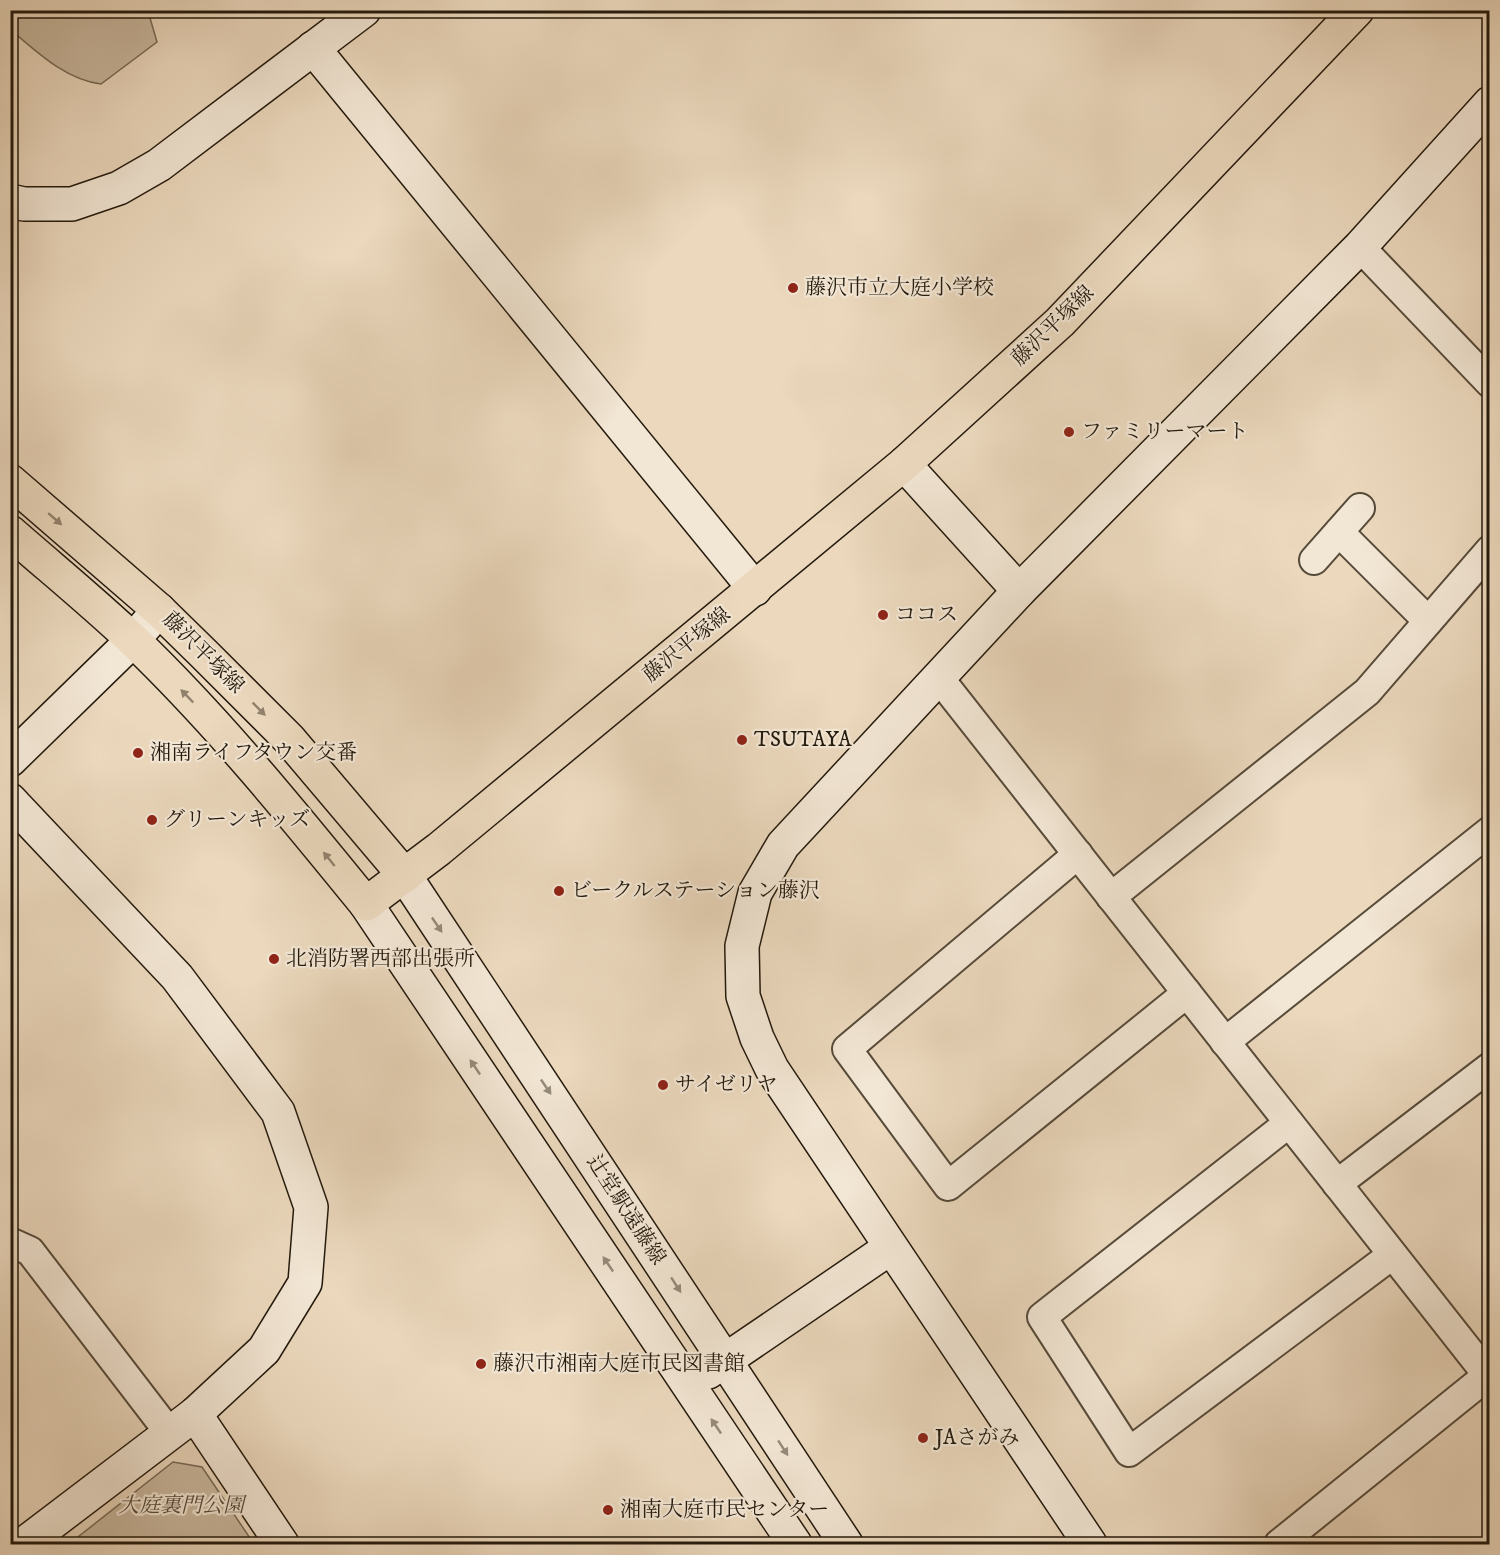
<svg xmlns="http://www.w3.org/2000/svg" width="1500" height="1555" font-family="'IM FELL DW Pica','Noto Serif JP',serif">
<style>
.green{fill:#c9b89f;stroke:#766956;stroke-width:1.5}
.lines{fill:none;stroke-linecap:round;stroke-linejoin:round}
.street-casing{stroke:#564a39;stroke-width:32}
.secondary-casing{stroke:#241a0d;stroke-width:36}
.primary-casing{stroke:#241a0d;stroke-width:36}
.street{stroke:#f2e6d4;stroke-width:28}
.secondary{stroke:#f2e6d4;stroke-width:33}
.primary{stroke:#ebd8bd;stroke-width:33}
.oneway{fill:#91826e}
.oneway2{fill:#958a7a}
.poi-dot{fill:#8f2418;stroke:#f2e6d4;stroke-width:2}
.labels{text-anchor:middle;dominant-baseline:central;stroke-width:4.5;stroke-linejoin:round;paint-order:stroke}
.poi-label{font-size:21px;fill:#241a0d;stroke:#f2e6d4;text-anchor:start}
.street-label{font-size:21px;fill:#241a0d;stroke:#f2e6d4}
.park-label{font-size:21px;font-style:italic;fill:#564939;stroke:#f2e6d4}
</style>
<rect width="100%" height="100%" fill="#ebd8bd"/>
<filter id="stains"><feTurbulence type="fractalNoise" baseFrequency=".00333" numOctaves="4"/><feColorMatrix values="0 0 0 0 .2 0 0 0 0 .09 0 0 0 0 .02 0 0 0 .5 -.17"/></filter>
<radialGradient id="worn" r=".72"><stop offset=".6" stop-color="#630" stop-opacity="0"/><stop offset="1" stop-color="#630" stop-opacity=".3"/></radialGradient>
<!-- green -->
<g class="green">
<path d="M 10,11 L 11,10 L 162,11 L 150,18 L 157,42 L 101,84 C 66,80 37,52 11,30 Z"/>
<path d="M 173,1462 L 202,1467 L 254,1544 L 69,1544 Z"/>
</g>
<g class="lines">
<!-- street casing -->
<g class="street-casing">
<g id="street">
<path d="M 1360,247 L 1490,383"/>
<path d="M 1339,532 L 1428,621"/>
<path d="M 1314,560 L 1360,508"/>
<path d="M 939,678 L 1490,1378"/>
<path d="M 1078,854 L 847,1049 L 948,1186 L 1187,993"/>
<path d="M 1111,897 L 1367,692 L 1490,550"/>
<path d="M 1225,1042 L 1490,831"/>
<path d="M 1289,1123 L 1042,1317 L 1129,1452 L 1392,1255"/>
<path d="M 1337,1184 L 1490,1067"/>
<path d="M 10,1242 L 30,1251 L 168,1431"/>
<path d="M 1279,1544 L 1487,1376"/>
</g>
</g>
<!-- secondary casing -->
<g class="secondary-casing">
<g id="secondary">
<path d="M 313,48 L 755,589"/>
<path d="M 10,201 L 24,204 L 72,204 L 119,188 L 159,165 L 364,10"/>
<path d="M 904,464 L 1019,591"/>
<path d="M 10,760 L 133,640 L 159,610"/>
<path d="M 10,800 L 177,977 L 278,1112 L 311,1207 L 305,1283 L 264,1350 L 195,1414 L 24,1544"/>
<path d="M 405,876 L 846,1544"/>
<path d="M 366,904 L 795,1544"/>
<path d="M 708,1372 L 890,1248"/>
<path d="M 195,1414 L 282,1544"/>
<path d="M 1090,1544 L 772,1069 L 757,1038 L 743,996 L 742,946 L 755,893 L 783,845 L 1019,591 L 1360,247 L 1490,103"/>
</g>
</g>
<!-- primary casing -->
<g class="primary-casing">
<g id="primary">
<path d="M 10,481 L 159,610 L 205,655 L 289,739 L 405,876"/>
<path d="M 10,532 C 51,568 94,603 134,641 C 218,722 292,813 366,904 L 439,849 L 904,464 L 1060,322 L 1357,10"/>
</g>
</g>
<!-- street -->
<use href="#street" class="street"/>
<!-- secondary -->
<use href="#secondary" class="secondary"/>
<!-- primary -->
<use href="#primary" class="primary"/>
</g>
<!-- one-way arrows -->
<defs><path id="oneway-solid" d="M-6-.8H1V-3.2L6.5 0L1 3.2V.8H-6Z" transform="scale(1.5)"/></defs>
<g class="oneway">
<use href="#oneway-solid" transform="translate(55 519) rotate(41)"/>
<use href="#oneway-solid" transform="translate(187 696) rotate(-134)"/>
<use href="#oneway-solid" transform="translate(259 709) rotate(45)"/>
<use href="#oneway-solid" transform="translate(329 859) rotate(-129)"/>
</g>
<g class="oneway2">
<use href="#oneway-solid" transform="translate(437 925) rotate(56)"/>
<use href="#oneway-solid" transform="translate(475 1067) rotate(-124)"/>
<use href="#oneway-solid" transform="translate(546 1087) rotate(56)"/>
<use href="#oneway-solid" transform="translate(608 1264) rotate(-124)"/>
<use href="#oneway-solid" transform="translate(676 1285) rotate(57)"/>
<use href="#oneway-solid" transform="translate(716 1426) rotate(-124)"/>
<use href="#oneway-solid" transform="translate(783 1448) rotate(57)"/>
</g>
<!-- markers -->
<g class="poi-dot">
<circle cx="793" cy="288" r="6"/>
<circle cx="1069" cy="432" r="6"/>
<circle cx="883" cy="615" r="6"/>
<circle cx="742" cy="740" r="6"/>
<circle cx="138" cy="753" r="6"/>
<circle cx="152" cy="820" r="6"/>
<circle cx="559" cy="891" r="6"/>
<circle cx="274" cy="959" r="6"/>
<circle cx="663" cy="1085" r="6"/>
<circle cx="481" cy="1364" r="6"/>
<circle cx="923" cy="1438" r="6"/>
<circle cx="608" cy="1510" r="6"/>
</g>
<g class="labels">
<!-- poi labels -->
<g class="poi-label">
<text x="805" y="288">藤沢市立大庭小学校</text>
<text x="1081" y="432">ファミリーマート</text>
<text x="895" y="615">ココス</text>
<text x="754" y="740">TSUTAYA</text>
<text x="150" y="753">湘南ライフタウン交番</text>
<text x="164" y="820">グリーンキッズ</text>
<text x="571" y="891">ビークルステーション藤沢</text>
<text x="286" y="959">北消防署西部出張所</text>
<text x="675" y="1085">サイゼリヤ</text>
<text x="493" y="1364">藤沢市湘南大庭市民図書館</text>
<text x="935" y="1438">JAさがみ</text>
<text x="620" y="1510">湘南大庭市民センター</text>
</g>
<!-- street labels -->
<g class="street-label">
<text transform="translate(1053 326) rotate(-44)">藤沢平塚線</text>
<text transform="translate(687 645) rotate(-39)">藤沢平塚線</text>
<text transform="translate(203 653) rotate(45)">藤沢平塚線</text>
<text transform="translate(626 1210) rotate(57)">辻堂駅遠藤線</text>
</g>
<!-- park labels -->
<g class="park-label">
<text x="181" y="1506">大庭裏門公園</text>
</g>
</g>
<!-- margin -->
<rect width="1500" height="1555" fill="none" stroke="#ebd8bd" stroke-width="36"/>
<rect x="12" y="12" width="1476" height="1531" fill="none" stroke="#241a0d" stroke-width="3"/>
<rect x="18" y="18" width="1464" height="1519" fill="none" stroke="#241a0d" stroke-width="1.5"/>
<rect width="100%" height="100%" filter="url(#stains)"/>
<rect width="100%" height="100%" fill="url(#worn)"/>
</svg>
